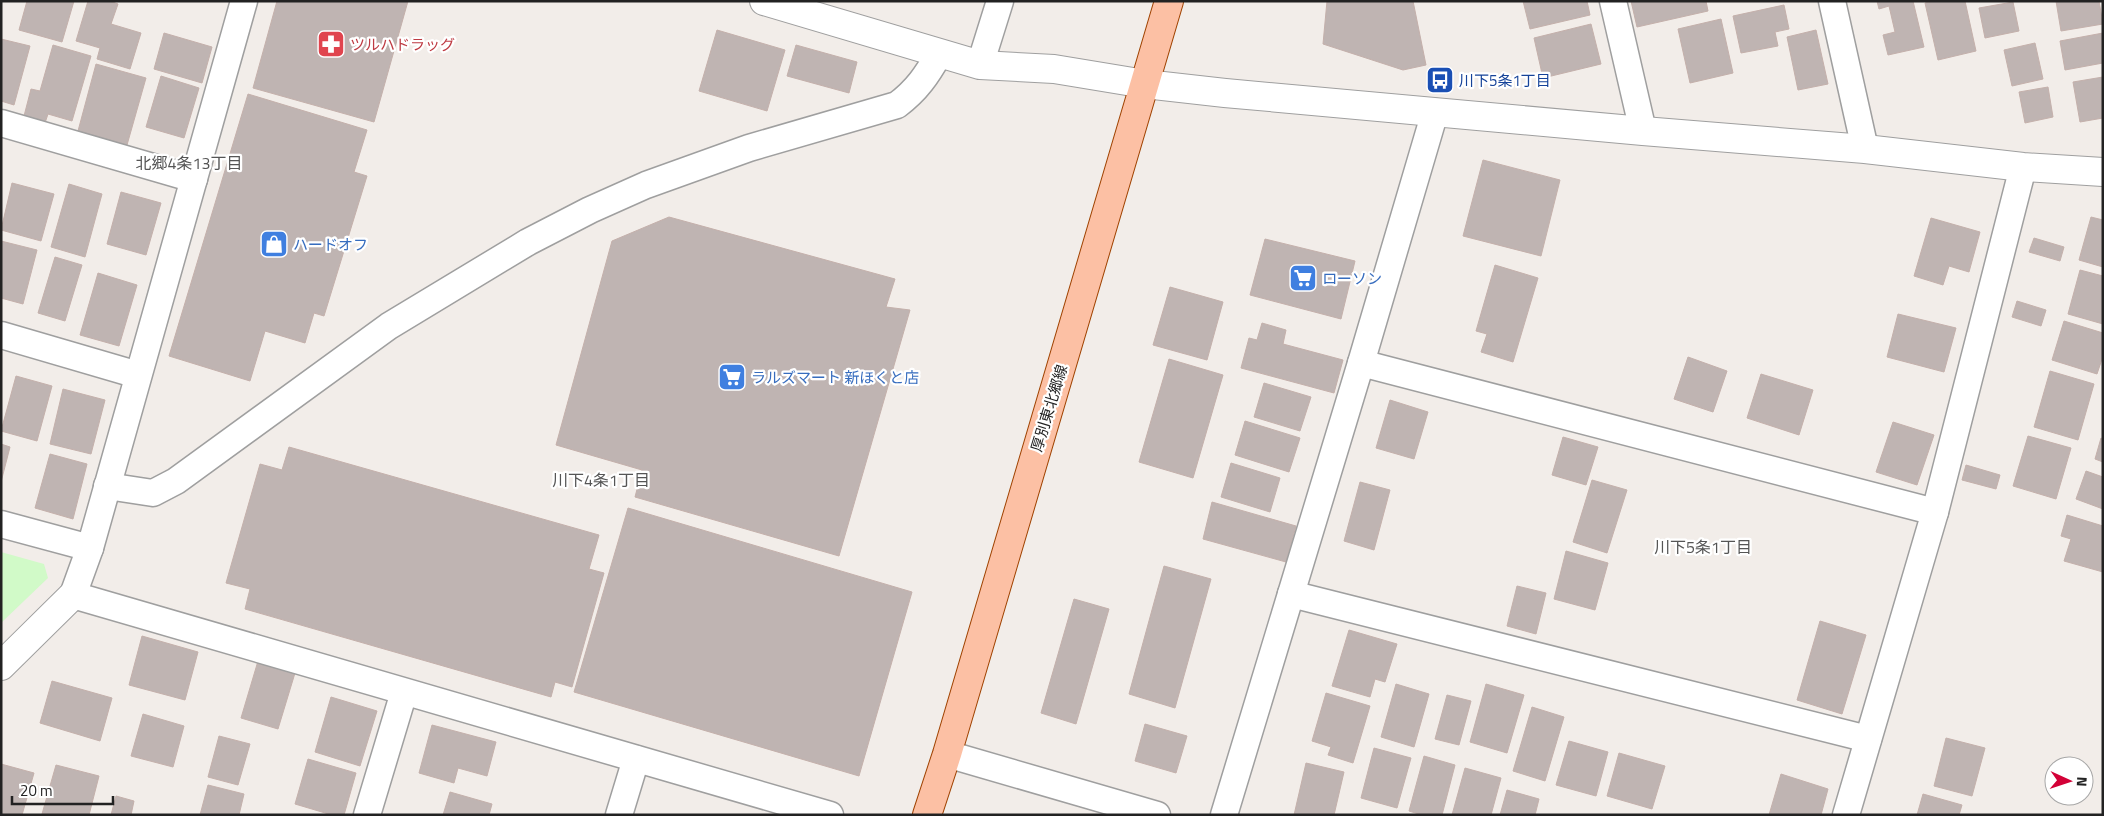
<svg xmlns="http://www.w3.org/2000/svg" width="2104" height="816" font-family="'Titillium Web','Noto Sans JP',sans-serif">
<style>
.park{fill:#d1fac8}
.building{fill:#bfb4b2;stroke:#c4b0ab}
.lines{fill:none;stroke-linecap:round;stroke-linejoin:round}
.minor-casing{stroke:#9f9f9f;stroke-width:29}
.tertiary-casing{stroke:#9f9f9f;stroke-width:30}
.primary-casing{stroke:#9f4201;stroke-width:30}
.minor{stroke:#fff;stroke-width:26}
.tertiary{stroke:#fff;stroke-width:28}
.primary{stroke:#fcc0a4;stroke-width:28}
.labels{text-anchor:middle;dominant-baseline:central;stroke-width:4.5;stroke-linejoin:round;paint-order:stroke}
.health-label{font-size:15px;fill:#be3a42;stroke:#fff;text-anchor:start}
.transit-label{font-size:15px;fill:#164399;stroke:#fff;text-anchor:start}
.shop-label{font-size:15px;fill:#366cbe;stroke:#fff;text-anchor:start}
.street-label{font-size:15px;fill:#222;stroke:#fff}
.neighbourhood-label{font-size:16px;fill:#555;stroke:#fff}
</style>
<rect width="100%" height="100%" fill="#f2ede9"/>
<!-- park -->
<path class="park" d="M 1,552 L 44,564 L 48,578 L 1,623 Z"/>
<!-- building -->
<g class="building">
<path d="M 27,1 L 74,1 L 62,42 L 19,30 Z"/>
<path d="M 88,1 L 110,1 L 118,4 L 111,24 L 141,33 L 130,69 L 97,59 L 100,48 L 76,41 Z"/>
<path d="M 277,1 L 408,1 L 374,122 L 253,88 Z"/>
<path d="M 1327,1 L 1413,1 L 1426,65 L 1403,70 L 1323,44 Z"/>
<path d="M 1523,1 L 1587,1 L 1590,15 L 1530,29 Z"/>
<path d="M 1631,1 L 1706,1 L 1708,11 L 1637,27 Z"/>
<path d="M 1877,1 L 1913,1 L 1924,47 L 1888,55 L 1883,35 L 1895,32 L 1889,6 L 1879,9 Z"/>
<path d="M 1933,1 L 1965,1 L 1976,51 L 1938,60 L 1925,3 Z"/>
<path d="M 2056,1 L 2099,1 L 2103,24 L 2061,31 Z"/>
<path d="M 2013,2 L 2019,31 L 1985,38 L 1979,8 Z"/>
<path d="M 1784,5 L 1789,29 L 1775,32 L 1778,46 L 1741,53 L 1733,16 Z"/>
<path d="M 1721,19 L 1733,73 L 1690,83 L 1678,29 Z"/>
<path d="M 1591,24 L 1601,64 L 1543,78 L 1534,38 Z"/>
<path d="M 717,30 L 785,50 L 767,111 L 699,91 Z"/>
<path d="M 1816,30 L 1828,84 L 1798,90 L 1787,37 Z"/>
<path d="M 164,33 L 212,47 L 202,83 L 154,69 Z"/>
<path d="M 2103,33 L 2103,63 L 2065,70 L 2060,41 Z"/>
<path d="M 1,39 L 30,46 L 14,105 L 1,101 Z"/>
<path d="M 2035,43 L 2043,79 L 2012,86 L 2004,50 Z"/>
<path d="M 53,45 L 91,56 L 72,121 L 48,114 L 45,123 L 24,116 L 31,89 L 40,91 Z"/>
<path d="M 796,45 L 857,62 L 849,93 L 787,76 Z"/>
<path d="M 96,64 L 146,78 L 127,145 L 78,131 Z"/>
<path d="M 161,76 L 199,88 L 184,138 L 146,127 Z"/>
<path d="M 2103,77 L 2103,118 L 2080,122 L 2073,82 Z"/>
<path d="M 2048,87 L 2053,117 L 2025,123 L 2019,92 Z"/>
<path d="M 248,94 L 367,130 L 354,172 L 367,176 L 324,316 L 314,313 L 305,343 L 265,331 L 250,381 L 169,356 Z"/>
<path d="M 1483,160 L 1560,180 L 1541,256 L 1463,236 Z"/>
<path d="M 12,183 L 54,194 L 41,241 L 1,230 Z"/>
<path d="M 69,184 L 102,194 L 85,257 L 51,247 Z"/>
<path d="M 121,192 L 161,203 L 146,255 L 107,244 Z"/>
<path d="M 669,217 L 895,279 L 886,307 L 910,310 L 839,556 L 635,497 L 642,470 L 556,445 L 612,241 Z"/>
<path d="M 2091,217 L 2103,220 L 2103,267 L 2079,260 Z"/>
<path d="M 1931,218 L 1980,232 L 1969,272 L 1949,266 L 1943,285 L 1914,276 Z"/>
<path d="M 2034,238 L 2064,247 L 2060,261 L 2029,252 Z"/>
<path d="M 1265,239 L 1355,261 L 1341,319 L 1250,295 Z"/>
<path d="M 1,241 L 37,250 L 23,304 L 1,298 Z"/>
<path d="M 55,257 L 82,265 L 65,321 L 38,313 Z"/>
<path d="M 1495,265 L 1538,278 L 1513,362 L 1481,352 L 1487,334 L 1476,331 Z"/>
<path d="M 2080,270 L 2103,276 L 2103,324 L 2068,314 Z"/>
<path d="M 98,273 L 137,285 L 119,346 L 80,335 Z"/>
<path d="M 1170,287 L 1223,302 L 1207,360 L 1153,345 Z"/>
<path d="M 2017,301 L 2046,310 L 2041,326 L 2012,317 Z"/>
<path d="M 1898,314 L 1956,328 L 1944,372 L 1887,357 Z"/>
<path d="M 2064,321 L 2103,333 L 2103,356 L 2097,374 L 2052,360 Z"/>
<path d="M 1262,323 L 1286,330 L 1283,344 L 1343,360 L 1334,393 L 1241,368 L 1249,338 L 1257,340 Z"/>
<path d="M 1688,357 L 1727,371 L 1713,412 L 1674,399 Z"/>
<path d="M 1169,359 L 1223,375 L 1193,478 L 1139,462 Z"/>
<path d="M 2050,371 L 2094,384 L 2078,440 L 2034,427 Z"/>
<path d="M 1761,374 L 1813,390 L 1799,435 L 1747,418 Z"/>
<path d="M 16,376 L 52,386 L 37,441 L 1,431 Z"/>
<path d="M 1264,383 L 1311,397 L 1300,431 L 1254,417 Z"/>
<path d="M 63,389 L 105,400 L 91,454 L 50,444 Z"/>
<path d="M 1390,400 L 1428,412 L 1414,459 L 1376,448 Z"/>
<path d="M 1245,421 L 1300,438 L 1289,472 L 1235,455 Z"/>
<path d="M 1893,422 L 1934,435 L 1917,485 L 1876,472 Z"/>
<path d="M 2028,436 L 2071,448 L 2056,499 L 2013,486 Z"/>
<path d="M 1563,437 L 1598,447 L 1586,485 L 1552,475 Z"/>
<path d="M 2101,438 L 2103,439 L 2103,462 L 2095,459 Z"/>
<path d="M 1,444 L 10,447 L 1,482 Z"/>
<path d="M 289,447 L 599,535 L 589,569 L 604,573 L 572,687 L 555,682 L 551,697 L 245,609 L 250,589 L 226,583 L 260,464 L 282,470 Z"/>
<path d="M 50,454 L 87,464 L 73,519 L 35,508 Z"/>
<path d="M 1231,463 L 1280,478 L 1270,512 L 1221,497 Z"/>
<path d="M 1966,465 L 2000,475 L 1996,489 L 1962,480 Z"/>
<path d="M 2086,471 L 2103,477 L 2103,509 L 2076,499 Z"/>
<path d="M 1592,480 L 1627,490 L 1607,553 L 1573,542 Z"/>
<path d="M 1360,482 L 1390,490 L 1374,550 L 1344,541 Z"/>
<path d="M 1212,502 L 1296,526 L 1286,562 L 1203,539 Z"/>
<path d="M 628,508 L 912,592 L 859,776 L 574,692 Z"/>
<path d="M 2067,515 L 2103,526 L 2103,572 L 2064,561 L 2071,539 L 2061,536 Z"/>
<path d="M 1566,551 L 1608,563 L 1595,610 L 1554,599 Z"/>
<path d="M 1164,566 L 1211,579 L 1175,708 L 1129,694 Z"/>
<path d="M 1517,586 L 1546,593 L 1536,634 L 1507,626 Z"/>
<path d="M 1074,599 L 1109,609 L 1076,724 L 1041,713 Z"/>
<path d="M 1820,621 L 1866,635 L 1842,714 L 1797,700 Z"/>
<path d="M 1349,630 L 1397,644 L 1385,682 L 1375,679 L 1370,697 L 1332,686 Z"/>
<path d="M 142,636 L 198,652 L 185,700 L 129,685 Z"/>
<path d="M 258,661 L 295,673 L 278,729 L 241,718 Z"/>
<path d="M 52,681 L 112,698 L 100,741 L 40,723 Z"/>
<path d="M 1396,684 L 1429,694 L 1414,747 L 1381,737 Z"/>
<path d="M 1486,684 L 1524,695 L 1507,753 L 1470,742 Z"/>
<path d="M 1326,693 L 1370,706 L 1353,763 L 1328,755 L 1331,747 L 1312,741 Z"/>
<path d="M 1447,695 L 1471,701 L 1459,745 L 1435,739 Z"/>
<path d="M 331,697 L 377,711 L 360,766 L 315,752 Z"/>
<path d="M 1532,707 L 1564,717 L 1545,781 L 1513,771 Z"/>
<path d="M 143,714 L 184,726 L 173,767 L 131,756 Z"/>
<path d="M 1145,724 L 1187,736 L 1176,773 L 1135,761 Z"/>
<path d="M 432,725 L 496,742 L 487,776 L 458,768 L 454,783 L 419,773 Z"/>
<path d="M 219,736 L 250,744 L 238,785 L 208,777 Z"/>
<path d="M 1946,738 L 1985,748 L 1972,796 L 1934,786 Z"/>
<path d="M 1569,741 L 1608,752 L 1596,796 L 1556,785 Z"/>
<path d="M 1374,748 L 1411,758 L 1397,808 L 1361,798 Z"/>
<path d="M 1619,753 L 1665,766 L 1652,809 L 1607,796 Z"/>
<path d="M 1424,756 L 1455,765 L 1442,815 L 1422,815 L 1409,811 Z"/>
<path d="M 308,759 L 356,773 L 344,815 L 332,815 L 295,804 Z"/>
<path d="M 1306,763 L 1344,772 L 1334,815 L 1294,815 Z"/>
<path d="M 1,764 L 34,773 L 22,815 L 1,815 Z"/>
<path d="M 56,765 L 99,776 L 89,815 L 42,814 Z"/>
<path d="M 1465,768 L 1501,778 L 1491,815 L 1452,815 Z"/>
<path d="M 1781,774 L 1828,789 L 1821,815 L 1769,815 Z"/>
<path d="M 208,785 L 244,794 L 239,815 L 200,815 Z"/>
<path d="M 1507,790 L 1539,799 L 1535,815 L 1500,815 Z"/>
<path d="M 450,792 L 492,804 L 489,815 L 443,815 Z"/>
<path d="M 1923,794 L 1962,805 L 1959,815 L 1917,815 Z"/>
<path d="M 116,796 L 134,801 L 131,815 L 111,815 Z"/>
</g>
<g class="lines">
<!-- minor casing -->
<g class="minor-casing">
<g id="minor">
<path d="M 244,1 L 90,548 L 73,595 L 830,815"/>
<path d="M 1613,1 L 1643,131"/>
<path d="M 1832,1 L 1865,149"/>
<path d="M 980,65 L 1000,1"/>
<path d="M 1,123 L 194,179"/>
<path d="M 1,335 L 138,375"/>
<path d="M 1361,363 L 1935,512"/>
<path d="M 107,486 L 153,493 L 176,481 L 389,326 L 528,242 L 590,210 L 646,185 L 749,148 L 897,105 C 917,90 927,75 939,54"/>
<path d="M 1,524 L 90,548"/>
<path d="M 1291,594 L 1868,739"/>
<path d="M 947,754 L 1157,815"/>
<path d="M 367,815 L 404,692"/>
<path d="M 619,815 L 636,759"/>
<path d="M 1224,815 L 1361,363 L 1435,112"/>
<path d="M 1846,815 L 1935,512 L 2023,167"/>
</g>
</g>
<!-- tertiary casing -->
<g class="tertiary-casing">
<g id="tertiary">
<path d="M 764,1 L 980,65 L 1054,69 L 1145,84 L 1225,93 L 1643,131 L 1865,149 L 2023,167 L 2103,172"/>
<path d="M 1,666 L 73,595"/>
</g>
</g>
<!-- primary casing -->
<g class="primary-casing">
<path id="primary" d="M 927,815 L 947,754 L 1169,1"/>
</g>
<!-- minor -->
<use href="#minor" class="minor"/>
<!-- tertiary -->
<use href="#tertiary" class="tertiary"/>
<!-- primary -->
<use href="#primary" class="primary"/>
</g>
<!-- icons -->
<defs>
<g id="pharmacy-square" transform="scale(1.4375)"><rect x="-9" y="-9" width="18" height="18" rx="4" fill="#e0444e" stroke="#fff"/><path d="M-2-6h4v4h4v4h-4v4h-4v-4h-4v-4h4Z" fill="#fff"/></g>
<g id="bus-square" transform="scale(1.4375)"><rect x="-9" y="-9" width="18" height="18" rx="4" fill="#1a4fb4" stroke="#fff"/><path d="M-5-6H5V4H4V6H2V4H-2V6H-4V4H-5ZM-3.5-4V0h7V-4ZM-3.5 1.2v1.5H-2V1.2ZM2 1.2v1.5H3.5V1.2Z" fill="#fff"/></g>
<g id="shop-square" transform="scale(1.4375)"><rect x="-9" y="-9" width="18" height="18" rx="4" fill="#3f7fe0" stroke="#fff"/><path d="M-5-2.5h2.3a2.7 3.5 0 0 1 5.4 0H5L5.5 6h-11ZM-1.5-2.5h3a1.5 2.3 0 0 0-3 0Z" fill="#fff"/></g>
<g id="supermarket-square" transform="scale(1.4375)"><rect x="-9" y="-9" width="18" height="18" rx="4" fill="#3f7fe0" stroke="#fff"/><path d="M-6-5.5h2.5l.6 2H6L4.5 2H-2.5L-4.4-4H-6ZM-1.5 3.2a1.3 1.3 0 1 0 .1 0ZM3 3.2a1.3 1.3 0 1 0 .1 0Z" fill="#fff"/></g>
</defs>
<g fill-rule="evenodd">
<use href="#pharmacy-square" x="331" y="44"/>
<use href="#bus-square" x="1440" y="80"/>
<use href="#shop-square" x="274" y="244"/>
<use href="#supermarket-square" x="1303" y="278"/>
<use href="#supermarket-square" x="732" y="377"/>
</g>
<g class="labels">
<!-- health labels -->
<g class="health-label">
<text x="350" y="44">ツルハドラッグ</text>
</g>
<!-- transit labels -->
<g class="transit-label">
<text x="1459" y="80">川下5条1丁目</text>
</g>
<!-- shop labels -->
<g class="shop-label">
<text x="293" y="244">ハードオフ</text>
<text x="1322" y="278">ローソン</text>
<text x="751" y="377">ラルズマート 新ほくと店</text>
</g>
<!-- street labels -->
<g class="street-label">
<text transform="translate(1049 408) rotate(-73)">厚別東北郷線</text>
</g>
<!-- neighbourhood labels -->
<g class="neighbourhood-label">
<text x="189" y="163">北郷4条13丁目</text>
<text x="601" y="480">川下4条1丁目</text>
<text x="1703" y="547">川下5条1丁目</text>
</g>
</g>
<!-- border -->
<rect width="2104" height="816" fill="none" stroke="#222222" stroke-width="5"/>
<!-- north arrow -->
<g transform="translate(2069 781) rotate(93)"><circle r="24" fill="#ffffff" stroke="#a7a7a7"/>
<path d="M0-4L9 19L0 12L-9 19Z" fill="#d30137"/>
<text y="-8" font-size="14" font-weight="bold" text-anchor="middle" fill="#222222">N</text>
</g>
<!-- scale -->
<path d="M12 796v8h101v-8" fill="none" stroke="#222222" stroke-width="2.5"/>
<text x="20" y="796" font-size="15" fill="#222222" stroke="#ffffff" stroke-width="4" paint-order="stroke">20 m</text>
</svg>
